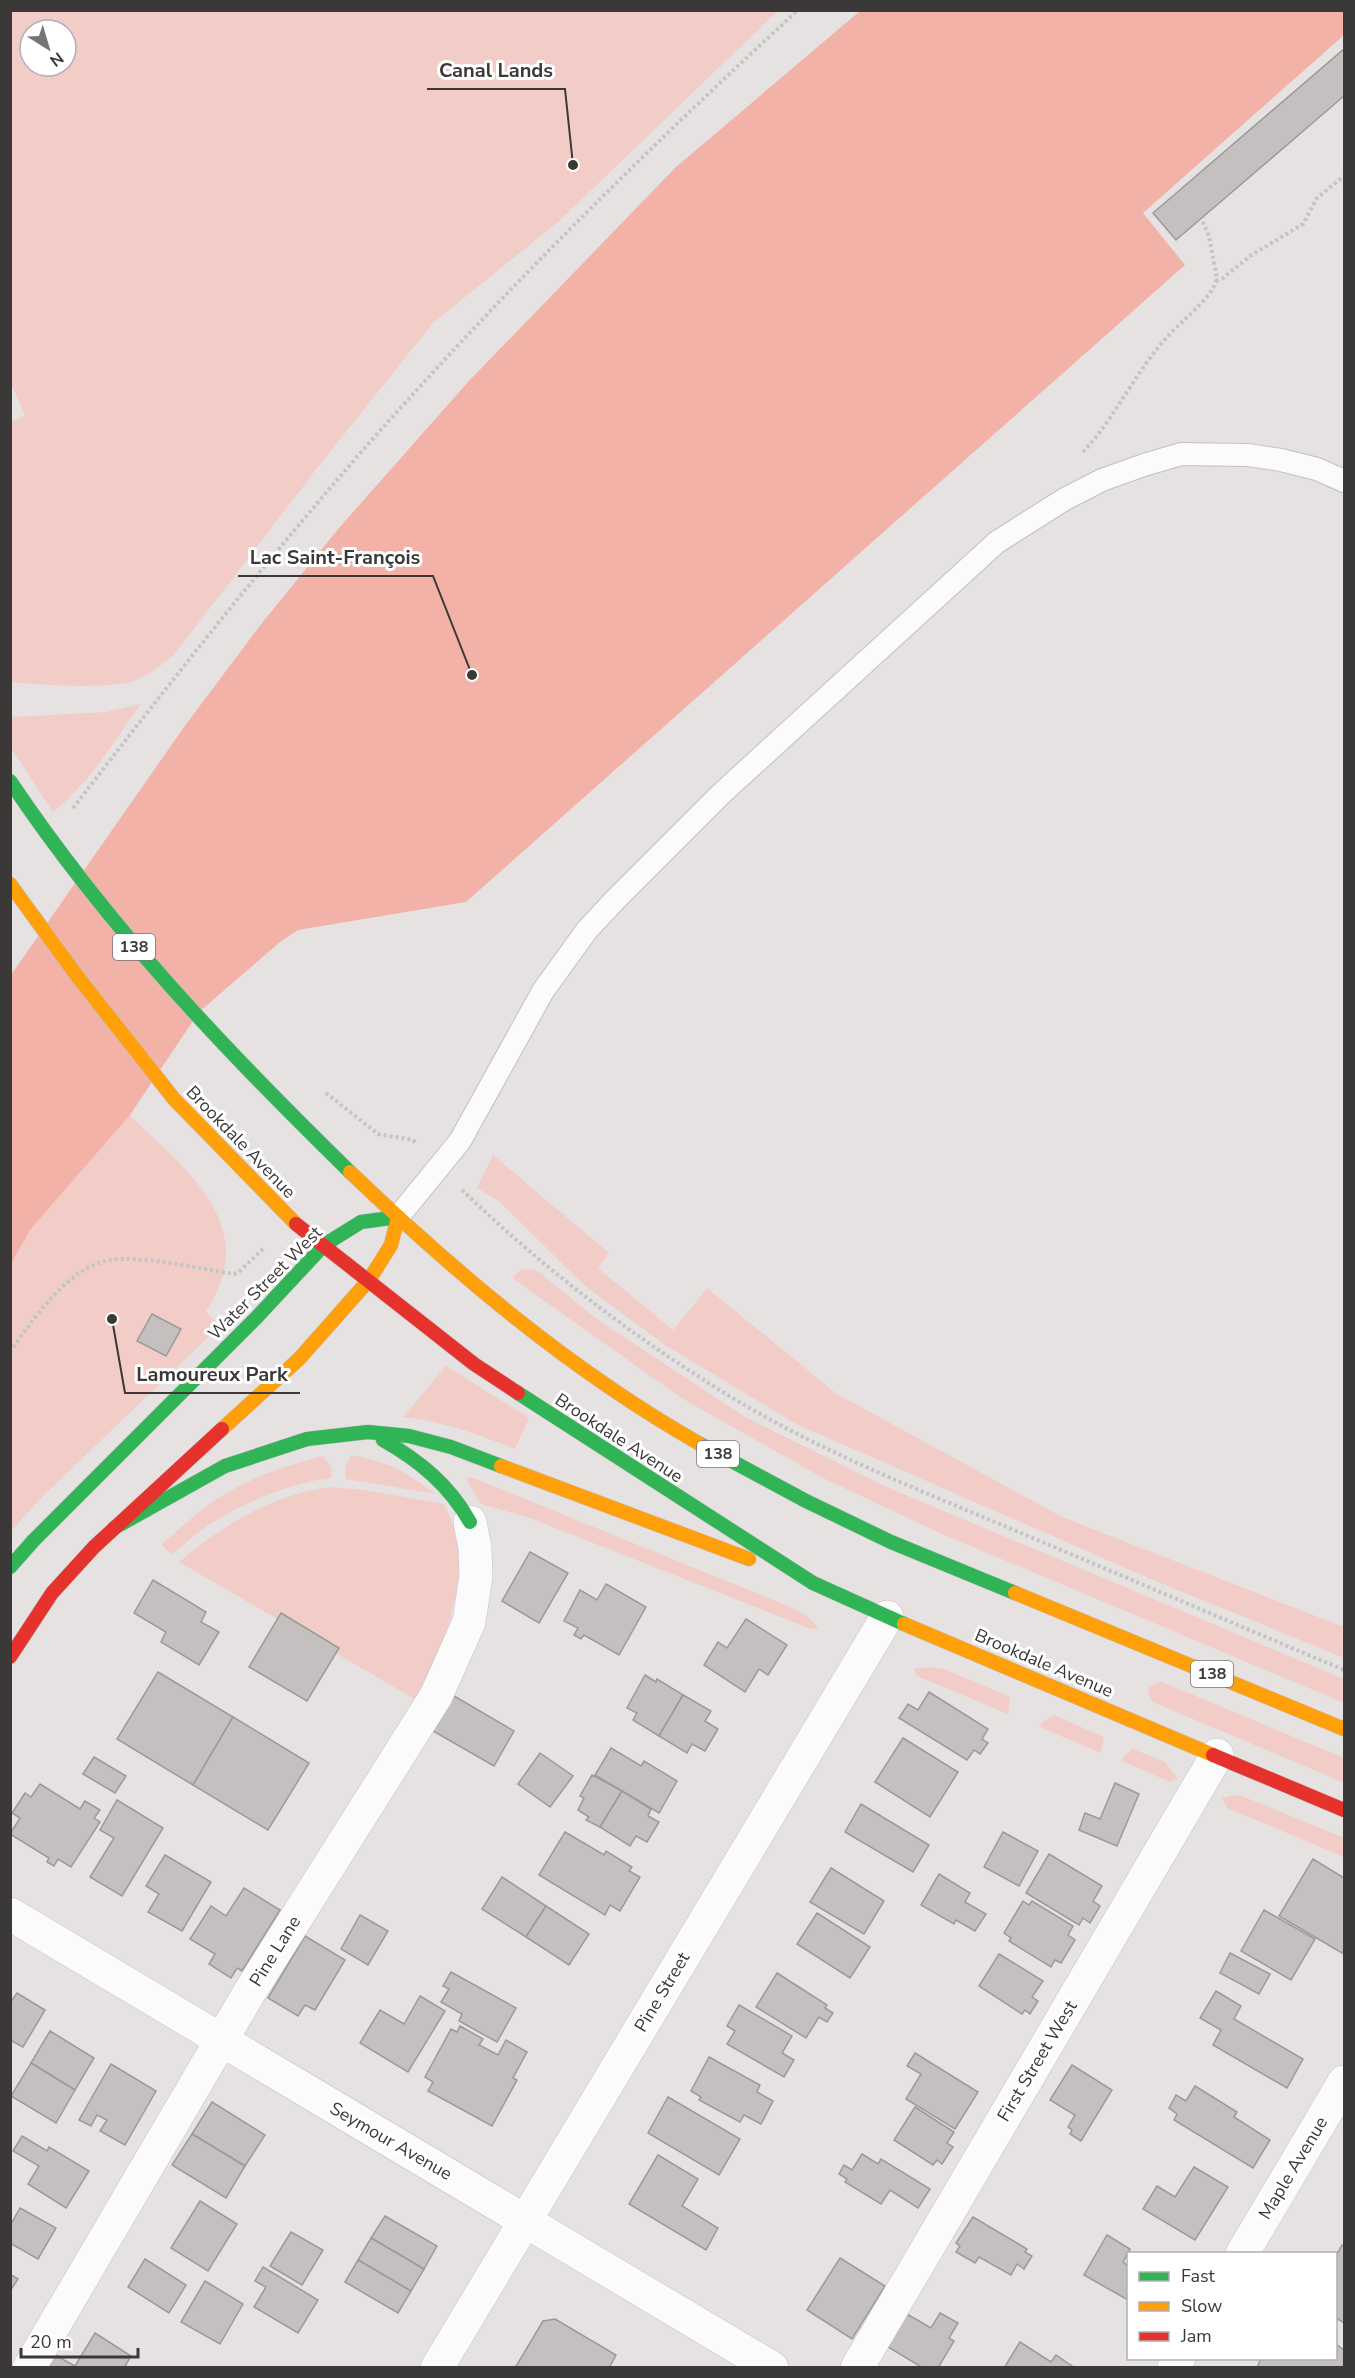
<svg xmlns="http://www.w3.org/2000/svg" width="1355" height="2378" font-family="'Nunito Sans',sans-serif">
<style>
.green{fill:#f2cdc8;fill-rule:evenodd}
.water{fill:#f2b2a8}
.building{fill:#c3c0bf;stroke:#9c9998;stroke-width:1.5}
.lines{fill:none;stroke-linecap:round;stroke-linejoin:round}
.lane-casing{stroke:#c2bfbf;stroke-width:24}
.street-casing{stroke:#c2bfbf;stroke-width:34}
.fast-casing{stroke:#c2bfbf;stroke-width:15}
.slow-casing{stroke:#c2bfbf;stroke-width:15}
.jam-casing{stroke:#c2bfbf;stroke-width:15}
.path{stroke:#c5c4c4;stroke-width:4;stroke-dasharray:3 3;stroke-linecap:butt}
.lane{stroke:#fbfbfb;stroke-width:22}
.street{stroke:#fbfbfb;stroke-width:33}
.fast{stroke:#30b455;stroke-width:14}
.slow{stroke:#ff9f0a;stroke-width:14}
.jam{stroke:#e5322d;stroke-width:14}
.labels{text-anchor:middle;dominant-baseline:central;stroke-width:6;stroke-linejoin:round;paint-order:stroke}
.shield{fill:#fff;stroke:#767474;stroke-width:1.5}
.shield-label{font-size:16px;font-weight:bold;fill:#3b3838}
.street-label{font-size:18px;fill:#3b3838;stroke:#fff}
.leader{fill:none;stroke:#3b3838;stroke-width:2}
.callout-dot{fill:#3b3838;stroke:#fff;stroke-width:2}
.callout-label{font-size:20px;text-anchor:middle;font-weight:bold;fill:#3b3838;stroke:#fff;stroke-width:6;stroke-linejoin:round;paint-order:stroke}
</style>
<rect width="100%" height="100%" fill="#e6e2e2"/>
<!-- green -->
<g class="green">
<path d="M 10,11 L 11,10 L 778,11 L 558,222 L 433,323 L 315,471 L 174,655 C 162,665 147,677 131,682 C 103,689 40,685 11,682 L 11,422 L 25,415 L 10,382 ZM 30,30 L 66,30 L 66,66 L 30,66 Z"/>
<path d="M 141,704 C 115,739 88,786 53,812 L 11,748 L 11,717 L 106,712 Z"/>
<path d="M 130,1115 C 173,1159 248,1212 220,1283 C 217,1293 211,1303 206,1312 L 220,1326 L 42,1497 L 11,1531 L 11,1264 L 30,1230 Z"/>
<path d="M 493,1155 L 609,1253 L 598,1268 L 673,1330 L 707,1288 L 837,1394 L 1062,1517 L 1344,1627 L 1344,1658 L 1153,1580 L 796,1424 L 665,1345 L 585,1286 L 501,1203 L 477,1188 Z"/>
<path d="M 532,1269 L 539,1272 L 598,1320 L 747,1418 L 889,1488 L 1344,1679 L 1344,1703 L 942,1534 L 823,1478 L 683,1399 L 512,1278 L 520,1270 Z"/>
<path d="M 446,1366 L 529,1418 L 515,1449 C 479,1435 443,1421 403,1417 Z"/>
<path d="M 351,1455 C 391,1463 403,1470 436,1494 L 346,1479 L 345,1467 Z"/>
<path d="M 323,1456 L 332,1468 L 331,1478 C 292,1482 240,1504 207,1526 C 195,1535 183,1545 171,1555 L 162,1544 C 177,1531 192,1517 208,1505 C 243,1480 282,1466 323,1456 Z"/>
<path d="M 471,1477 L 793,1608 L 808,1617 L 819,1628 L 811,1629 L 530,1518 L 481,1504 L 467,1481 L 468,1478 Z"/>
<path d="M 331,1487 L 365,1490 L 444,1504 C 479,1570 444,1638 418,1701 L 179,1562 C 223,1525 273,1494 331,1487 Z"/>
<path d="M 929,1667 L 944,1669 L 1010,1697 L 1008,1714 L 917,1676 L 914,1669 Z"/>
<path d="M 1160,1681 L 1344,1758 L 1344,1783 L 1153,1702 L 1148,1693 L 1150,1687 Z"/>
<path d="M 1054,1715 L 1104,1737 L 1101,1753 L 1039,1727 L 1042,1722 Z"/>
<path d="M 1133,1749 L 1165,1762 L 1178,1779 L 1170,1782 L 1122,1761 L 1124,1755 Z"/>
<path d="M 1234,1795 L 1242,1796 L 1344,1838 L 1344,1857 L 1227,1808 L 1222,1798 Z"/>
</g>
<!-- water -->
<path class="water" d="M 860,11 L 1344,11 L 1344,35 L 1143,213 L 1185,265 L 466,902 L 298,930 L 280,942 L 199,1012 L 130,1115 L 30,1230 L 11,1264 L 11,975 L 184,727 L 262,623 L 339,528 L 468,382 L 676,167 Z"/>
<!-- building -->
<g class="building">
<path d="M 1344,49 L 1344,96 L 1176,240 L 1153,213 Z"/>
<path d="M 152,1314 L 181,1329 L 166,1356 L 137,1341 Z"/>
<path d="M 530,1552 L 568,1573 L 539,1623 L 502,1601 Z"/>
<path d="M 153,1580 L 206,1612 L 201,1622 L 219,1632 L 199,1665 L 161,1642 L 166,1632 L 134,1613 Z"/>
<path d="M 606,1584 L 646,1607 L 619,1655 L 584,1635 L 581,1639 L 574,1635 L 578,1628 L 564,1621 L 580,1590 L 597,1600 Z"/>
<path d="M 281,1613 L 339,1648 L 307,1701 L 249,1667 Z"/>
<path d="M 746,1619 L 787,1645 L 768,1675 L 759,1669 L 745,1692 L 704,1665 L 718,1642 L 727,1648 Z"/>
<path d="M 158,1672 L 233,1717 L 193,1785 L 117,1739 Z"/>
<path d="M 645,1675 L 656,1682 L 657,1679 L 683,1695 L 659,1736 L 633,1720 L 637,1713 L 627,1708 Z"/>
<path d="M 929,1692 L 988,1729 L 982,1739 L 988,1743 L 980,1754 L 974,1750 L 967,1760 L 899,1718 L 908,1704 L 918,1710 Z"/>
<path d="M 683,1695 L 711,1711 L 705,1721 L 718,1729 L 705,1751 L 692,1744 L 687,1753 L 659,1736 Z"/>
<path d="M 454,1696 L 514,1731 L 494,1766 L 433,1731 Z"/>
<path d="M 233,1717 L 309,1763 L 268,1830 L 193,1785 Z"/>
<path d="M 903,1738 L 958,1772 L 930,1817 L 875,1782 Z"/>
<path d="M 611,1748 L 641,1766 L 644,1761 L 677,1781 L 659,1813 L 595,1775 Z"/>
<path d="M 540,1753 L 573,1776 L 550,1807 L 518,1784 Z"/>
<path d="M 94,1757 L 126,1776 L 115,1793 L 83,1774 Z"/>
<path d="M 592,1775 L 622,1791 L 600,1827 L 586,1820 L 589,1817 L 578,1810 L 584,1798 L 580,1796 Z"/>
<path d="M 1115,1783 L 1139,1794 L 1117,1846 L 1079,1830 L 1085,1813 L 1100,1819 Z"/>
<path d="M 40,1784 L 80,1809 L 85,1801 L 100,1810 L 94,1818 L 100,1822 L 71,1867 L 58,1859 L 54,1866 L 47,1862 L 49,1858 L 10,1834 L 20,1818 L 12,1813 L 25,1793 L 31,1797 Z"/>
<path d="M 622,1791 L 651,1809 L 648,1816 L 659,1822 L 647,1842 L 636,1836 L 630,1846 L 600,1827 Z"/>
<path d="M 117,1800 L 163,1828 L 122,1896 L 90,1877 L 114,1838 L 100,1830 Z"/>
<path d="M 861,1804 L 929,1845 L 913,1872 L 845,1832 Z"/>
<path d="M 565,1832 L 604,1855 L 606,1851 L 632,1867 L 629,1871 L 640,1877 L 620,1911 L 610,1905 L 605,1915 L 539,1875 Z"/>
<path d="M 1003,1832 L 1038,1851 L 1019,1886 L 984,1867 Z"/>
<path d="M 1049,1854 L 1102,1886 L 1093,1901 L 1100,1906 L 1090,1923 L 1083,1918 L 1079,1925 L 1026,1893 Z"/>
<path d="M 165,1855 L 211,1882 L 182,1931 L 148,1912 L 159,1894 L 146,1886 Z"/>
<path d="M 1313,1859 L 1344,1878 L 1344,1950 L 1342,1953 L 1279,1916 Z"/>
<path d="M 831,1868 L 884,1901 L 864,1934 L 810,1902 Z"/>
<path d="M 939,1874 L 970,1893 L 965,1902 L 986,1914 L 975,1931 L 956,1920 L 954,1924 L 921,1905 Z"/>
<path d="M 502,1877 L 546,1906 L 526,1937 L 482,1909 Z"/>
<path d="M 244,1888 L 280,1910 L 242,1971 L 237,1968 L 231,1978 L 209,1964 L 215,1954 L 190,1939 L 211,1906 L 226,1916 Z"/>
<path d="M 1023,1901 L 1029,1905 L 1032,1901 L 1073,1926 L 1068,1935 L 1075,1940 L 1061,1963 L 1055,1960 L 1051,1967 L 1009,1941 L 1011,1938 L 1004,1933 Z"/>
<path d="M 546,1906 L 589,1934 L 569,1965 L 526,1937 Z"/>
<path d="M 1264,1910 L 1315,1939 L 1291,1980 L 1241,1951 Z"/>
<path d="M 817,1913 L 870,1947 L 850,1978 L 797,1944 Z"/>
<path d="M 360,1915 L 388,1931 L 368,1965 L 341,1949 Z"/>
<path d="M 305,1936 L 345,1960 L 315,2010 L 305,2005 L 298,2016 L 268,1998 Z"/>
<path d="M 1230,1953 L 1270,1974 L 1259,1994 L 1220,1973 Z"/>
<path d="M 999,1954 L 1043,1981 L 1032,1997 L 1038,2001 L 1030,2014 L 1025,2010 L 1022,2014 L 979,1986 Z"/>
<path d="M 451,1972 L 516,2008 L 497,2042 L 459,2021 L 462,2014 L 441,2002 L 449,1989 L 443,1986 Z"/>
<path d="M 777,1973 L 827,2005 L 825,2008 L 833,2013 L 827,2022 L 819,2017 L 806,2038 L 756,2007 Z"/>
<path d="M 1216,1991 L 1241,2006 L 1234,2019 L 1303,2059 L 1287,2088 L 1213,2045 L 1221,2030 L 1200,2018 Z"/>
<path d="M 17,1993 L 45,2010 L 23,2047 L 10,2040 L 10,2003 Z"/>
<path d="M 420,1996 L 445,2011 L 408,2072 L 360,2043 L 380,2010 L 404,2024 Z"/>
<path d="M 739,2005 L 792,2036 L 782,2053 L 794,2060 L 784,2077 L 727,2044 L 735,2031 L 727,2026 Z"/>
<path d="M 460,2026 L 483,2039 L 479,2045 L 498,2055 L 506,2040 L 527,2052 L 513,2078 L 517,2080 L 492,2126 L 428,2091 L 433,2082 L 425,2077 L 451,2029 L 457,2032 Z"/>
<path d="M 50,2031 L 94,2058 L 75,2090 L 31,2063 Z"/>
<path d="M 915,2053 L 978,2092 L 955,2129 L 906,2099 L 921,2074 L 907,2066 Z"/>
<path d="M 709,2057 L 760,2085 L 757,2092 L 773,2101 L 761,2124 L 744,2115 L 740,2122 L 699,2100 L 701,2097 L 691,2091 Z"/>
<path d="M 31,2063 L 75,2090 L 56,2123 L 11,2096 Z"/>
<path d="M 111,2064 L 156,2091 L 125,2145 L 100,2131 L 107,2120 L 97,2115 L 91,2126 L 79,2120 Z"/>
<path d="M 1072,2065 L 1112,2090 L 1081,2141 L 1070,2134 L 1072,2130 L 1068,2127 L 1075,2115 L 1050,2100 Z"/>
<path d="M 1195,2086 L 1237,2112 L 1234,2117 L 1270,2140 L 1253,2168 L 1174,2120 L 1177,2114 L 1169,2108 L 1176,2095 L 1186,2101 Z"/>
<path d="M 668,2097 L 740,2139 L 719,2175 L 648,2133 Z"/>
<path d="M 212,2102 L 265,2135 L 245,2166 L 192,2134 Z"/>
<path d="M 915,2107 L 954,2132 L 947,2143 L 953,2147 L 942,2164 L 937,2160 L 933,2165 L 894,2140 Z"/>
<path d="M 192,2134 L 245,2166 L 226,2198 L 172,2165 Z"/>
<path d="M 22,2136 L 47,2151 L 49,2147 L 89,2171 L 66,2208 L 28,2184 L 39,2166 L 13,2151 Z"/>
<path d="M 862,2154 L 878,2164 L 881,2159 L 930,2189 L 918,2208 L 890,2190 L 881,2204 L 845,2182 L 847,2179 L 839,2174 L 844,2165 L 852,2170 Z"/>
<path d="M 658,2155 L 698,2179 L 682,2206 L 718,2228 L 706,2250 L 629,2204 Z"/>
<path d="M 1194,2167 L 1228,2187 L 1195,2240 L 1143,2209 L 1157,2186 L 1175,2197 Z"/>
<path d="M 200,2201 L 237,2224 L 208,2271 L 171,2248 Z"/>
<path d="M 20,2208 L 56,2228 L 38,2259 L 10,2243 L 10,2226 Z"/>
<path d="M 385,2216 L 437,2246 L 424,2269 L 371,2238 Z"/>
<path d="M 973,2217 L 1027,2249 L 1025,2252 L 1032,2256 L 1024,2269 L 1017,2264 L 1011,2275 L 979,2257 L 975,2263 L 956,2252 L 960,2246 L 956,2243 Z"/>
<path d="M 291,2232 L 323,2250 L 302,2285 L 270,2266 Z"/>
<path d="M 1107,2235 L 1130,2249 L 1123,2262 L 1128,2266 L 1128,2300 L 1084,2275 Z"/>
<path d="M 371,2238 L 424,2269 L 411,2291 L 358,2260 Z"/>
<path d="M 1342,2245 L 1344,2247 L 1344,2323 L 1336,2318 L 1336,2256 Z"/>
<path d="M 840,2258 L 885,2286 L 852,2339 L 807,2310 Z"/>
<path d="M 145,2259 L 186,2285 L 169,2313 L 128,2287 Z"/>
<path d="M 358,2260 L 411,2291 L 398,2313 L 345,2282 Z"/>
<path d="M 263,2267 L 318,2300 L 298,2333 L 254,2307 L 266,2287 L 255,2281 Z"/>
<path d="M 10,2274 L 18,2279 L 10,2291 Z"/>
<path d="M 205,2281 L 243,2304 L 220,2344 L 181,2322 Z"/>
<path d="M 940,2313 L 958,2323 L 949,2338 L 954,2341 L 938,2368 L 923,2368 L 888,2347 L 907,2314 L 931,2328 Z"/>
<path d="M 555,2319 L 616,2355 L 609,2368 L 515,2368 L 543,2321 Z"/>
<path d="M 95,2333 L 131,2356 L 124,2368 L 48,2368 L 55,2355 L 75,2366 Z"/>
<path d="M 1020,2342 L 1051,2362 L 1056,2355 L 1075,2368 L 1004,2368 Z"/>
<path d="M 1336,2344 L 1344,2350 L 1344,2368 L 1257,2368 L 1261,2358 L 1336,2358 Z"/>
</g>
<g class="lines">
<!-- lane casing -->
<g class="lane-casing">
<path id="lane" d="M 398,1217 L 460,1141 L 543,991 L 587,930 L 615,900 L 722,793 L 997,542 L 1065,499 L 1102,480 L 1144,465 L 1181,454 L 1248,455 L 1281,460 L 1317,469 L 1344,481"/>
</g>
<!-- street casing -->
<g class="street-casing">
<g id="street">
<path d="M 10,1914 L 772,2368"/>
<path d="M 1242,2254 L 1344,2082"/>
<path d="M 29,2368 L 249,1993 L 436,1696 L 469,1622 L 476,1576 L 475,1548 L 470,1522"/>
<path d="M 437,2368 L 887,1617"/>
<path d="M 857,2368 L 1217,1755"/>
<path d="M 1174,2368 L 1179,2358"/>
</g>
</g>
<!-- fast casing -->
<g class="fast-casing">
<g id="fast">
<path d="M 10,781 C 108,927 225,1050 350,1172"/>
<path d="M 518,1393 L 813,1583 L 904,1624"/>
<path d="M 383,1440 C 420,1461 449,1485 470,1522"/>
<path d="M 700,1444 L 806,1501 L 891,1542 L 1015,1593"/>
<path d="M 114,1528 L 225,1466 L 307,1439 L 368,1432 L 409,1436 L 451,1447 L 501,1466"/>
<path d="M 10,1567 L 34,1540 L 257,1317 L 324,1245 L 361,1222 L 398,1217"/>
</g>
</g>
<!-- slow casing -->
<g class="slow-casing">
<g id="slow">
<path d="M 10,884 L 77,976 L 174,1099 L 296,1224"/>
<path d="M 350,1172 C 458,1275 570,1370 700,1444"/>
<path d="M 222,1429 L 299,1359 L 369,1280 L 391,1245 L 398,1217"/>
<path d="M 501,1466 L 749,1559"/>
<path d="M 1015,1593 L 1344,1729"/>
<path d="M 904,1624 L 1213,1755"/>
</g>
</g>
<!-- jam casing -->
<g class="jam-casing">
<g id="jam">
<path d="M 296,1224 L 474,1364 L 518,1393"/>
<path d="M 10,1657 L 52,1593 L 94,1547 L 222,1429"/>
<path d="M 1213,1755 L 1344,1810"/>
</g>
</g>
<!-- path -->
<g class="path">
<path d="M 1216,281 L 1223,278 L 1250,256 L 1303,224 L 1317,198 L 1344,176"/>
<path d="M 1083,452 C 1117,416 1136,369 1171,333 C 1182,321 1213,296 1216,281 C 1217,274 1215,269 1214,263 C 1210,243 1211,237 1201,219"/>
<path d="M 73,808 C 186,662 300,517 425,381 C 544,251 669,129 798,10"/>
<path d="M 326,1093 L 378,1134 L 413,1140 L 417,1144"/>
<path d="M 462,1190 C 541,1266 629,1334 723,1392 C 811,1447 907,1485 1002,1525 C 1116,1573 1230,1622 1344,1670"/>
<path d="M 10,1352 C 33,1319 68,1267 110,1260 C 141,1255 201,1269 234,1274 L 240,1271 L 265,1247"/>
</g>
<!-- lane -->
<use href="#lane" class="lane"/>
<!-- street -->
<use href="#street" class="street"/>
<!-- fast -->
<use href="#fast" class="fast"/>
<!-- slow -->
<use href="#slow" class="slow"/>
<!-- jam -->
<use href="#jam" class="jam"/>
</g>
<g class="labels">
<!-- shield labels -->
<g class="shield">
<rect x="113" y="934" width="42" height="26" rx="4.5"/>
<rect x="697" y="1441" width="42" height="26" rx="4.5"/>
<rect x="1191" y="1661" width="42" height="26" rx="4.5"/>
</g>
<g class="shield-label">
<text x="134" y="947">138</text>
<text x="718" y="1454">138</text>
<text x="1212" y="1674">138</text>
</g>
<!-- street labels -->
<g class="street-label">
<text transform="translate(241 1142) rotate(46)">Brookdale Avenue</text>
<text transform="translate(265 1283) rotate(-45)">Water Street West</text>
<text transform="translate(619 1438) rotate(33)">Brookdale Avenue</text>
<text transform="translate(1044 1663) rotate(23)">Brookdale Avenue</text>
<text transform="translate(275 1951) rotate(-58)">Pine Lane</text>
<text transform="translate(662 1992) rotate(-59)">Pine Street</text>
<text transform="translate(1037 2061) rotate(-59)">First Street West</text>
<text transform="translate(391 2141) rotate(30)">Seymour Avenue</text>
<text transform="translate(1293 2168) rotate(-59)">Maple Avenue</text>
</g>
</g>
<!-- callouts -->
<path class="leader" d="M573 165L565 89H427M472 675L433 576H238M112 1319L125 1393H300"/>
<g class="callout-dot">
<circle cx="573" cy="165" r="6"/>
<circle cx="472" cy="675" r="6"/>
<circle cx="112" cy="1319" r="6"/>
</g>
<g class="callout-label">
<text x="496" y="77">Canal Lands</text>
<text x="335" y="564">Lac Saint-François</text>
<text x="212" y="1381">Lamoureux Park</text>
</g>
<!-- border -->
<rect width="1355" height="2378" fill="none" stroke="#3b3838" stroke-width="24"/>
<!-- legend -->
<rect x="1127" y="2252" width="210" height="108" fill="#ffffff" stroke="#b1afaf" stroke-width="1.5"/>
<rect x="1139" y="2272" width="30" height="9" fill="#30b455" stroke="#b1afaf" stroke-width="1.5"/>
<text x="1181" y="2282" font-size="18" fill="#3b3838">Fast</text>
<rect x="1139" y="2302" width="30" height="9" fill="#ff9f0a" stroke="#b1afaf" stroke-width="1.5"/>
<text x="1181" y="2312" font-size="18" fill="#3b3838">Slow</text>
<rect x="1139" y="2332" width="30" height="9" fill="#e5322d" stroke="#b1afaf" stroke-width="1.5"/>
<text x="1181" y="2342" font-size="18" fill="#3b3838">Jam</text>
<!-- north arrow -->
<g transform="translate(48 48) rotate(143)"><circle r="28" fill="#ffffff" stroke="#b1afaf" stroke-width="1.5"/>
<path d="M0-4.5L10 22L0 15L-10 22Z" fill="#777474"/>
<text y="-9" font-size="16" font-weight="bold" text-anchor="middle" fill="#3b3838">N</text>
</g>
<!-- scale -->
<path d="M21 2348v9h117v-9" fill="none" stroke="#3b3838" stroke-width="3"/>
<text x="30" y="2348" font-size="18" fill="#3b3838" stroke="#ffffff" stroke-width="4.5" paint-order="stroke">20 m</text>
</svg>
